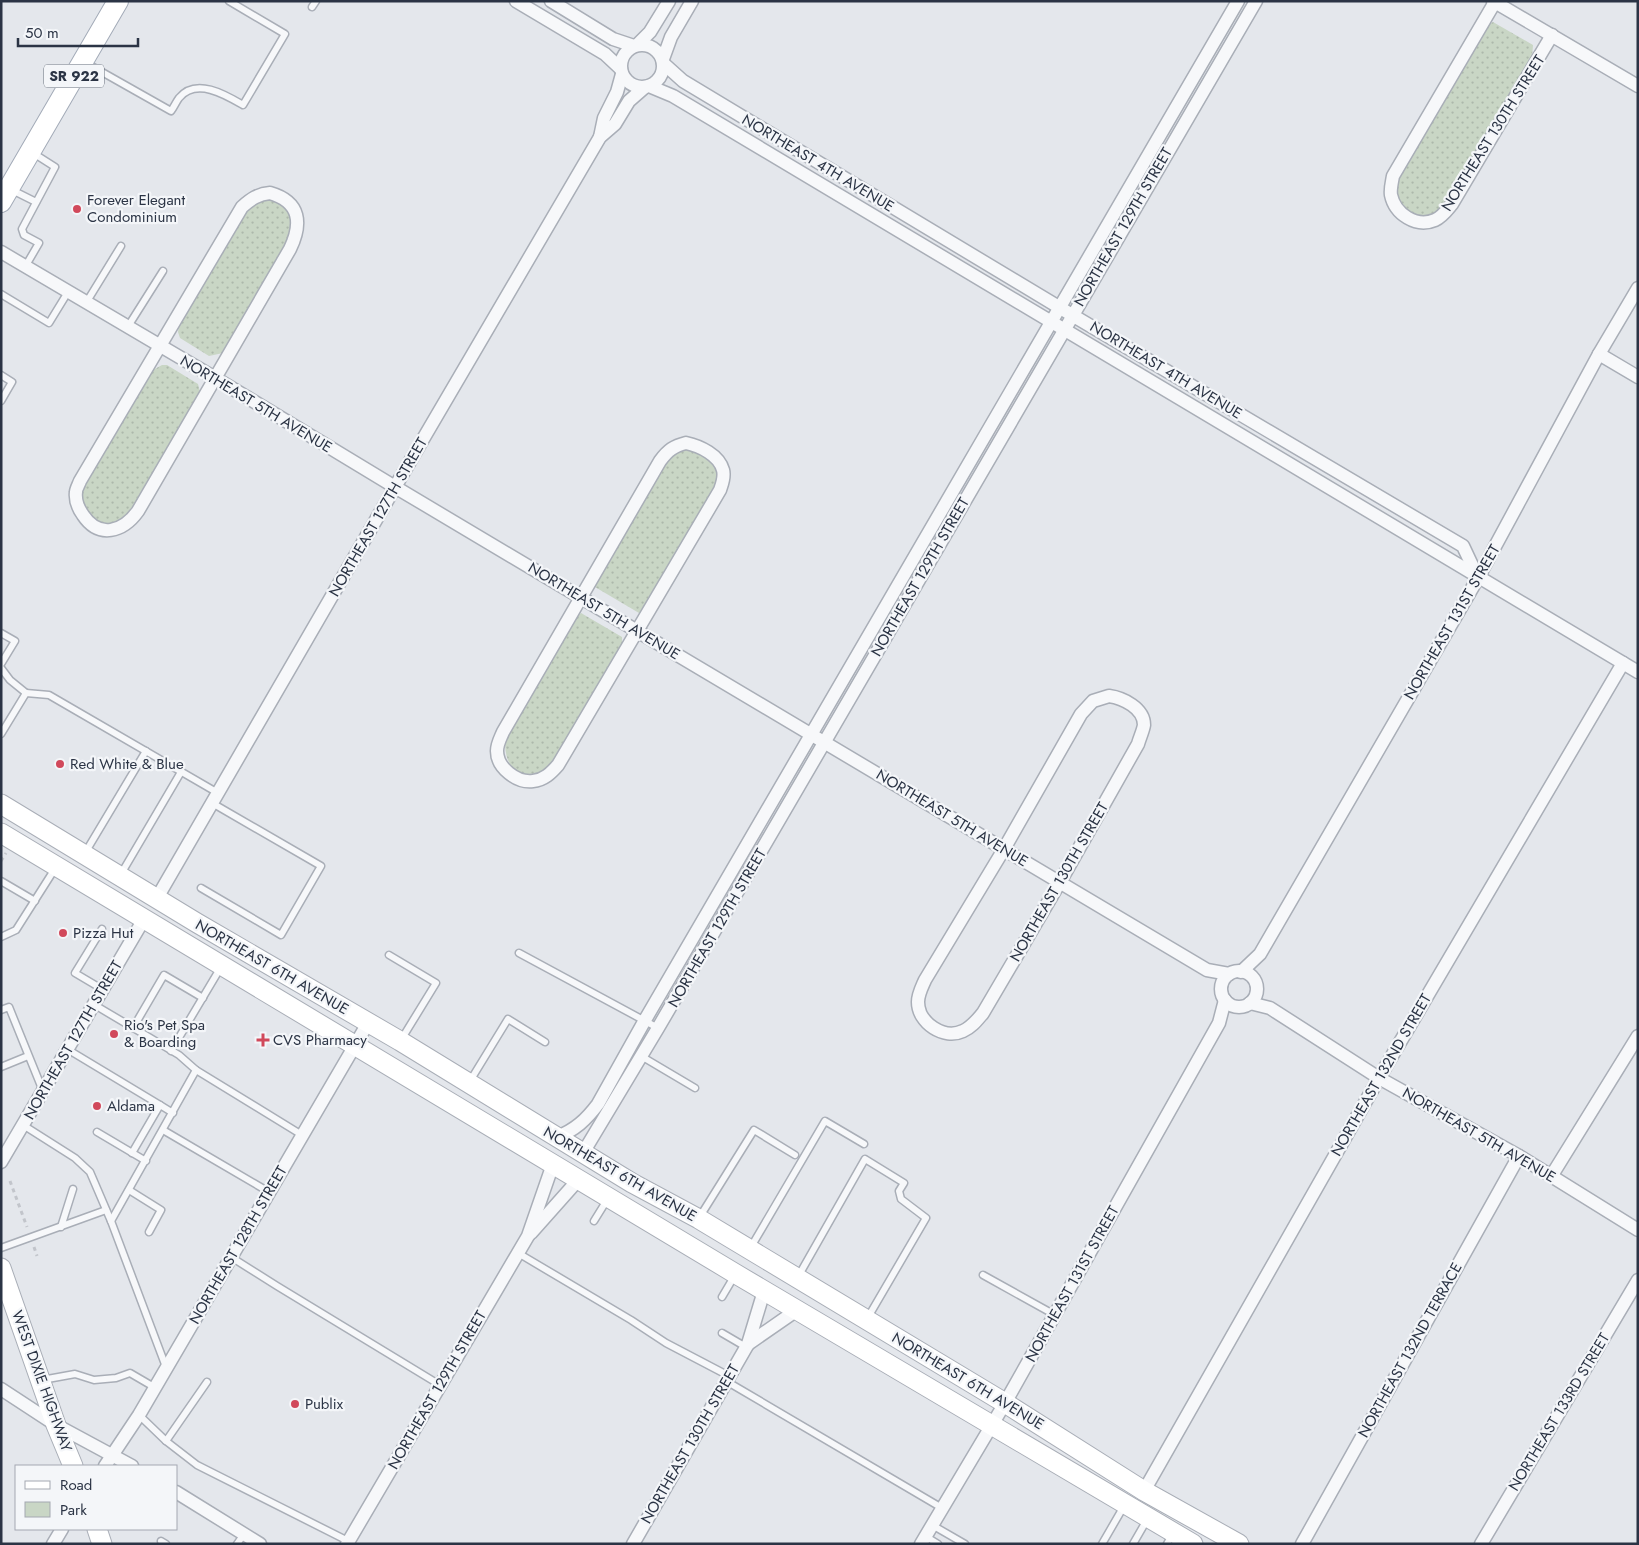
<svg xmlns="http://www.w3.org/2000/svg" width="1639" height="1545" font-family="Jost,sans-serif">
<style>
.green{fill:url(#green-dots)}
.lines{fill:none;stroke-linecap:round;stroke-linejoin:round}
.lane-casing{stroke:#a9aeb7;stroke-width:9}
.street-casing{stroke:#a9aeb7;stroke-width:15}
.secondary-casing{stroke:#a9aeb7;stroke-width:21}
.primary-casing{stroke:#a3abb8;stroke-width:22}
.path{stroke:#c2c5cb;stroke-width:3;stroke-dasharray:4 4;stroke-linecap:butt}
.lane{stroke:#f7f8fa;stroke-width:6}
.street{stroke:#f7f8fa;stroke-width:12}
.secondary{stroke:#fff;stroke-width:19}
.primary{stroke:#fff;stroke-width:20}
.poi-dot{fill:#d1495b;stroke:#f4f6f9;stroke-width:2}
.labels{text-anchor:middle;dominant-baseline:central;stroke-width:4.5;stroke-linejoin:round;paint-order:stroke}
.shield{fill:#f4f6f9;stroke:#676e7b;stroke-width:1}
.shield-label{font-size:14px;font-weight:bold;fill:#2b3445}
.street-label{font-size:15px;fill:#2b3445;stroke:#f4f6f9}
.poi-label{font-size:15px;fill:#2b3445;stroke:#f4f6f9;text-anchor:start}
</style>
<defs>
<pattern id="green-dots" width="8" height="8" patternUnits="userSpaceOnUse" patternTransform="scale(1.25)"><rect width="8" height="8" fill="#c9d6c5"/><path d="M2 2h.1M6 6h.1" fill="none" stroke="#adb8ab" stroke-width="1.8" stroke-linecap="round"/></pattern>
</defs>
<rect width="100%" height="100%" fill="#e4e7ec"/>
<!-- green -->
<g class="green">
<path d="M 1493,22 L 1533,45 L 1532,58 L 1448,202 C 1443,206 1438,212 1433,215 C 1418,222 1399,208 1397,193 C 1396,188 1398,182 1398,177 L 1486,26 Z"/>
<path d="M 268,200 C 294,205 293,220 287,242 L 223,353 L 209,356 L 180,338 L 178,332 L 179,325 L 241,217 L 253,204 Z"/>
<path d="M 162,365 L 167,365 L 198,384 L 200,392 L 132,510 C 108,540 73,515 85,482 L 153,370 Z"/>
<path d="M 685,447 C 705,454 723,463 716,487 L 643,610 L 639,613 L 595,587 L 596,581 L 667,458 Z"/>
<path d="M 581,613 L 622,637 L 622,643 L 555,761 C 550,766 544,773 536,774 C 510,780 501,753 507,733 L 576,618 Z"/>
</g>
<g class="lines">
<!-- lane casing -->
<g class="lane-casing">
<g id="lane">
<path d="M 312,7 L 316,1"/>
<path d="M 86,63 L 171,111 C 174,107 176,102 179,98 C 196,77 226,95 243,105 L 285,34 L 229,1"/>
<path d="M 10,189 L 36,202"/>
<path d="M 25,267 L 39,243 L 24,235 L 22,229 L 55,167 L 33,153"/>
<path d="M 1,294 L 49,323 L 68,292"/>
<path d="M 86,303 L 121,246"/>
<path d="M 127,328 L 163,271"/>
<path d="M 1,375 L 12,382 L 1,401"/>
<path d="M 1,633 L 15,641 L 1,664"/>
<path d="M 1,668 L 10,680 L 26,693 L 1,734"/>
<path d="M 26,693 L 49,695 L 218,793"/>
<path d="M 85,853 L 146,751"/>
<path d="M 121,874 L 181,772"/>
<path d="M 1,881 L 35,901"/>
<path d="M 201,888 L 281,935 L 321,866 L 212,803"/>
<path d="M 102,929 L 75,973 L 102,989"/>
<path d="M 1,937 L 16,930 L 56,867"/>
<path d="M 519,953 L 658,1028"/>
<path d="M 389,955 L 436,983 L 401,1040"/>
<path d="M 93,1004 L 179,1055 L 196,1070 L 111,1221"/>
<path d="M 1,1010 L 9,1007 L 43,1091"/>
<path d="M 133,1028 L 164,975 L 203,998"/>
<path d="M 67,1049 L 160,1105"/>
<path d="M 171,1051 L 221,967"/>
<path d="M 641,1056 L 695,1088"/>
<path d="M 1,1067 L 28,1056"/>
<path d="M 196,1070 L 302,1135"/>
<path d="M 470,1081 L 508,1019 L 545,1042"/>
<path d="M 23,1125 L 75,1158 L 90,1172 L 111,1221 L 166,1367"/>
<path d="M 163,1130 L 269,1192"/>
<path d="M 97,1132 L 146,1161"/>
<path d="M 132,1153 L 160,1105 L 173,1113"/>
<path d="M 129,1190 L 161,1210 L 149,1232"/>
<path d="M 699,1218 L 754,1130 L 795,1155"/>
<path d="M 594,1221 L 607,1200"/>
<path d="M 61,1227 L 73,1189"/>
<path d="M 751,1247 L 825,1121 L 864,1144"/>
<path d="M 1,1248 L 106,1210"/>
<path d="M 518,1253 L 631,1320 L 666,1343 L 729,1376"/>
<path d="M 231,1257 L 277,1286 L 440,1385"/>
<path d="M 799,1275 L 865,1159 L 904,1183 L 899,1191 L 901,1199 L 926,1218 L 867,1319"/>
<path d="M 983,1275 L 1055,1315"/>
<path d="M 722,1297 L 735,1275"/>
<path d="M 722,1333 L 746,1347"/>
<path d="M 42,1380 L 75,1374 L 94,1380 L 116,1378 L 130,1373 L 154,1387"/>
<path d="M 726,1381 L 942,1508"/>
<path d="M 139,1415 L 166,1441 L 197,1465 L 348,1541"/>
<path d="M 166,1441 L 207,1382"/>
<path d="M 932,1525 L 965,1544"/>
<path d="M 925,1536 L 938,1544"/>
<path d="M 162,1544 L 161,1541 L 166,1544"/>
<path d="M 237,1544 L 244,1534"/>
<path d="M 1102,1544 L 1124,1506"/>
<path d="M 1133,1544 L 1148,1518"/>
<path d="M 1167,1544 L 1173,1533"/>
</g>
</g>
<!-- street casing -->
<g class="street-casing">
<g id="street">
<path d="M 516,1 L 605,54 L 621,69"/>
<path d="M 551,1 L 613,39 L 634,46"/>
<path d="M 1493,1 L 1638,86"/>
<path d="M 1495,2 L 1393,176 C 1392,182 1390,189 1391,195 C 1395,214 1416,228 1435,220 C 1442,217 1447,210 1452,204 L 1552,35"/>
<circle cx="642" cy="66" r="21"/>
<path d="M 637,45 L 650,32 L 669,1"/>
<path d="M 663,59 L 671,37 L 692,1"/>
<path d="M 663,63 L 683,81 L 1072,315 L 1463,546 L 1478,578"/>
<path d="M 649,86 L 673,96 L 1638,672"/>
<path d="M 600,137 L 604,118 L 617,92 L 622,74"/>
<path d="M 270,193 C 301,202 302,224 290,249 L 138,511 C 123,532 99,539 83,515 C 78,508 75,500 76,492 C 76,489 79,484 80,481 L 242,207 C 251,199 258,194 270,193 Z"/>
<path d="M 1,252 L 215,378 L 395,487 L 1207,970 L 1229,974"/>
<path d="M 1599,354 L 1638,377"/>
<path d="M 686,443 C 700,446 719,455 723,470 C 725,477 722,484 720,490 L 558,765 C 551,773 544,780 533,781 C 517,783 497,768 497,751 C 497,744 500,739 503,732 L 660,461 C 668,450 674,446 686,443 Z"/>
<path d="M 1109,696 C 1123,698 1144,708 1144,725 C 1143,731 1140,737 1138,744 L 1060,882 L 983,1013 C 977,1020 972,1027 963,1031 C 944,1040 918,1023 918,1002 C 918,994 922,987 925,980 L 1004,849 L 1081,714 L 1093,701 Z"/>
<path d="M 157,898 L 395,487 L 600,137 L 615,124 L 629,101 L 645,87"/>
<circle cx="1239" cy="989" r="18"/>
<path d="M 1241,972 L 1260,954 L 1478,578 L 1599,354 L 1638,288"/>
<path d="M 1250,1003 L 1270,1008 L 1379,1078 L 1519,1156 L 1638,1230"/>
<path d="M 557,1137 C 575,1130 586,1120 598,1104 L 645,1020 L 1238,1"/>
<path d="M 583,1153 L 658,1028 L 1256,1"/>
<path d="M 1,1162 L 144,919"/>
<path d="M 1552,1175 L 1638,1036"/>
<path d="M 531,1233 L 579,1179"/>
<path d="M 748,1344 L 797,1310"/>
<path d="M 1,1389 L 56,1425 L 132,1466"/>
<path d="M 105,1466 L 139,1415 L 368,1023"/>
<path d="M 1144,1491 L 1379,1078 L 1623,663"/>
<path d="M 176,1492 L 260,1544"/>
<path d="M 53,1544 L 62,1529"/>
<path d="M 347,1544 L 528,1236 L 553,1164"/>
<path d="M 633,1544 L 748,1344 L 764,1291"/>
<path d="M 921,1544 L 1005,1403 L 1219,1023 L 1225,1000"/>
<path d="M 1302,1544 L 1519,1156"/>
<path d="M 1481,1544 L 1638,1280"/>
</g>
</g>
<!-- secondary casing -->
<g class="secondary-casing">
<g id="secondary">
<path d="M 1,804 L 197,923 L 400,1041 L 632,1183 L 699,1219 L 1005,1403 L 1144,1491 L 1239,1544"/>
<path d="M 1,833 L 736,1274 L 1193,1544"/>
<path d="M 1,1268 L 56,1425 L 73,1466"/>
<path d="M 97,1529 L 102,1544"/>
</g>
</g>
<!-- primary casing -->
<g class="primary-casing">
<path id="primary" d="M 1,202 L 118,1"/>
</g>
<!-- path -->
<g class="path">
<path d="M 1,861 L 6,853"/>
<path d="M 10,1181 L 27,1227"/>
<path d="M 34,1247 L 37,1256"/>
</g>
<!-- lane -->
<use href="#lane" class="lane"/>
<!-- street -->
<use href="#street" class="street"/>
<!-- secondary -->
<use href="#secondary" class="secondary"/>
<!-- primary -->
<use href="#primary" class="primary"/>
</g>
<!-- markers -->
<g class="poi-dot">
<circle cx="77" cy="209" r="5"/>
<circle cx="60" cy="764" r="5"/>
<circle cx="63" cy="933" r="5"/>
<circle cx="114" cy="1034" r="5"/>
<path d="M260.5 1032.5h5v5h5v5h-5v5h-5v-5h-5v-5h5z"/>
<circle cx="97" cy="1106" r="5"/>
<circle cx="295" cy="1404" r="5"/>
</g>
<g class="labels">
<!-- shield labels -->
<rect class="shield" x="44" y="64.5" width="60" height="23" rx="4"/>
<g class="shield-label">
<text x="74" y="76">SR 922</text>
</g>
<!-- street labels -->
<g class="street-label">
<text transform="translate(1493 133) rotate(-58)">NORTHEAST 130TH STREET</text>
<text transform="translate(818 163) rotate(31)">NORTHEAST 4TH AVENUE</text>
<text transform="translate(1123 227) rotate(-60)">NORTHEAST 129TH STREET</text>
<text transform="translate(1166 370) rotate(31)">NORTHEAST 4TH AVENUE</text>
<text transform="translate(256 404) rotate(31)">NORTHEAST 5TH AVENUE</text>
<text transform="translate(378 517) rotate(-60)">NORTHEAST 127TH STREET</text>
<text transform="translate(920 577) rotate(-60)">NORTHEAST 129TH STREET</text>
<text transform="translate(604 611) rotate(31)">NORTHEAST 5TH AVENUE</text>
<text transform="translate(1452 622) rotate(-60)">NORTHEAST 131ST STREET</text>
<text transform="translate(952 818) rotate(31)">NORTHEAST 5TH AVENUE</text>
<text transform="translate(1059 882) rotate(-60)">NORTHEAST 130TH STREET</text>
<text transform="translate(717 928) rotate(-60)">NORTHEAST 129TH STREET</text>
<text transform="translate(272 967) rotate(30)">NORTHEAST 6TH AVENUE</text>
<text transform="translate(73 1040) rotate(-60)">NORTHEAST 127TH STREET</text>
<text transform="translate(1381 1075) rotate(-60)">NORTHEAST 132ND STREET</text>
<text transform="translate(1479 1135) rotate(30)">NORTHEAST 5TH AVENUE</text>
<text transform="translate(620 1174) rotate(30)">NORTHEAST 6TH AVENUE</text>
<text transform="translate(238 1245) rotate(-60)">NORTHEAST 128TH STREET</text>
<text transform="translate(1072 1284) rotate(-61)">NORTHEAST 131ST STREET</text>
<text transform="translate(1410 1350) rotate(-61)">NORTHEAST 132ND TERRACE</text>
<text transform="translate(42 1381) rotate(70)">WEST DIXIE HIGHWAY</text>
<text transform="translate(968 1381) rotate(31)">NORTHEAST 6TH AVENUE</text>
<text transform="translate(437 1390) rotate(-60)">NORTHEAST 129TH STREET</text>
<text transform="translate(1559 1412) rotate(-59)">NORTHEAST 133RD STREET</text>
<text transform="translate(690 1444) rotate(-60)">NORTHEAST 130TH STREET</text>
</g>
<!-- poi labels -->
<g class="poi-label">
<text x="87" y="200">Forever Elegant<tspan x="87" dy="17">Condominium</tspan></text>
<text x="70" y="764">Red White &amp; Blue</text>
<text x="73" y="933">Pizza Hut</text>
<text x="124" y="1025">Rio's Pet Spa<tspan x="124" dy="17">&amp; Boarding</tspan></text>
<text x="273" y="1040">CVS Pharmacy</text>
<text x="107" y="1106">Aldama</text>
<text x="305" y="1404">Publix</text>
</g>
</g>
<!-- border -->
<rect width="1639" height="1545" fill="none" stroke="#2b3445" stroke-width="5"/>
<!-- legend -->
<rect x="15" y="1465" width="162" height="65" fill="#f4f6f9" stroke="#a4a8b1"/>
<rect x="25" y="1481" width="25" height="8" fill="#ffffff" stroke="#a4a8b1"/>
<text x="60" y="1490" font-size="15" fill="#2b3445">Road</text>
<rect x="25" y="1502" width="25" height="15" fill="#c9d6c5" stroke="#a4a8b1"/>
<text x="60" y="1515" font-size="15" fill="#2b3445">Park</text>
<!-- scale -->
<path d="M18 38v8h120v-8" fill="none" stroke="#2b3445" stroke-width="2.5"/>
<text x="25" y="38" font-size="15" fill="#2b3445" stroke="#f4f6f9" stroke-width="4" paint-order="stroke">50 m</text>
</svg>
